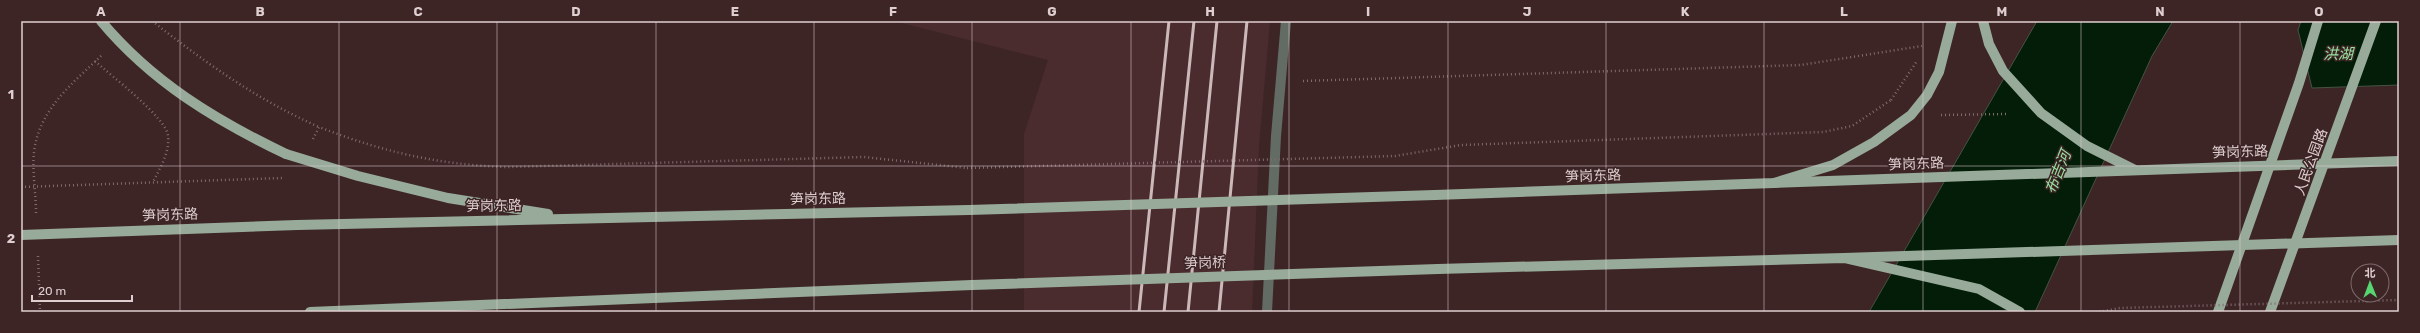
<svg xmlns="http://www.w3.org/2000/svg" width="2420" height="333" font-family="Rubik,'Noto Sans SC',sans-serif">
<style>
.built{fill:#4b2c2e}
.water{fill:#031d08;stroke:#455244}
.lines{fill:none;stroke-linecap:round;stroke-linejoin:round}
.path{stroke:#806b6c;stroke-width:2.5;stroke-dasharray:1 3;stroke-linecap:butt}
.minor{stroke:#636c64;stroke-width:10}
.major{stroke:#98ab9a;stroke-width:10}
.rail{stroke:#cbb9ba;stroke-width:3}
.path-bridge{stroke:#806b6c;stroke-width:2.5;stroke-dasharray:1 3;stroke-linecap:butt}
.major-bridge{stroke:#98ab9a;stroke-width:10}
.grid{fill:none;stroke:#dfcecf;stroke-width:1;stroke-opacity:0.55}
.labels{text-anchor:middle;dominant-baseline:central;stroke-width:3;stroke-linejoin:round;paint-order:stroke}
.street-label{font-size:14px;fill:#dfcecf;stroke:#3d2526}
.water-label{font-size:15px;font-style:italic;fill:#97e2a0;stroke:#3d2526}
.neatline{fill:none;stroke:#dfcecf;stroke-width:1.5}
.grid-label{font-size:13px;text-anchor:middle;font-weight:bold;fill:#dfcecf}
</style>
<rect width="100%" height="100%" fill="#3d2526"/>
<!-- built -->
<path class="built" d="M 894,21 L 1270,21 L 1259,146 L 1252,312 L 1024,312 L 1024,134 L 1048,60 Z"/>
<!-- water -->
<g class="water">
<path d="M 2037,21 L 2173,21 L 2152,56 L 2035,312 L 1869,312 Z"/>
<path d="M 2301,21 L 2399,21 L 2399,85 L 2312,88 L 2298,30 Z"/>
</g>
<g class="lines">
<!-- path -->
<g class="path">
<path d="M 152,21 C 206,63 256,99 319,127"/>
<path d="M 95,61 C 110,75 167,118 168,136 C 170,152 160,168 153,182"/>
<path d="M 1303,81 L 1801,65 L 1922,46"/>
<path d="M 1891,100 L 1917,61"/>
<path d="M 1941,115 L 2009,114"/>
<path d="M 313,139 L 319,127 C 383,152 439,165 508,167 L 864,157 L 967,168"/>
<path d="M 36,213 C 36,193 32,171 34,152 C 39,109 73,83 102,55"/>
<path d="M 38,256 L 40,312"/>
</g>
<!-- minor -->
<path class="minor" d="M 1267,312 L 1276,136 L 1286,21"/>
<!-- major -->
<g class="major">
<path d="M 1983,21 L 1989,44 L 2003,71 L 2041,113 L 2087,146 L 2135,170"/>
<path d="M 286,154 L 358,176 L 448,198 L 548,214"/>
<path d="M 1435,195 L 1774,183 L 1833,165 L 1874,142 L 1911,115 L 1927,95 L 1939,72 L 1952,21"/>
<path d="M 297,225 L 969,210"/>
<path d="M 1438,269 L 1844,258 L 1979,289 L 2020,312"/>
<path d="M 310,312 L 972,285"/>
<path d="M 2218,312 L 2299,83 L 2318,21"/>
<path d="M 2270,312 L 2376,21"/>
</g>
<!-- rail -->
<g class="rail">
<path d="M 1139,312 L 1169,21"/>
<path d="M 1164,312 L 1194,21"/>
<path d="M 1188,312 L 1217,21"/>
<path d="M 1219,312 L 1247,21"/>
</g>
<!-- path-bridge -->
<g class="path-bridge">
<path d="M 967,168 L 1395,156 L 1461,145 L 1823,132 L 1852,126 L 1891,100"/>
<path d="M 21,187 L 282,178"/>
<path d="M 2099,312 L 2120,308 L 2399,300"/>
</g>
<!-- major-bridge -->
<g class="major-bridge">
<path d="M 101,21 C 152,82 215,120 286,154"/>
<path d="M 1774,183 L 2399,161"/>
<path d="M 969,210 L 1435,195"/>
<path d="M 21,235 L 297,225"/>
<path d="M 1844,258 L 2399,240"/>
<path d="M 972,285 L 1438,269"/>
</g>
</g>
<!-- grid -->
<path class="grid" d="M 180,21 L 180,312M 339,21 L 339,312M 497,21 L 497,312M 656,21 L 656,312M 814,21 L 814,312M 972,21 L 972,312M 1131,21 L 1131,312M 1289,21 L 1289,312M 1448,21 L 1448,312M 1606,21 L 1606,312M 1764,21 L 1764,312M 1923,21 L 1923,312M 2081,21 L 2081,312M 2240,21 L 2240,312M 21,166 L 2399,166"/>
<g class="labels">
<!-- street labels -->
<g class="street-label">
<text transform="translate(2240 152) rotate(-2)">笋岗东路</text>
<text transform="translate(2311 162) rotate(-70)">人民公园路</text>
<text transform="translate(1916 164) rotate(-2)">笋岗东路</text>
<text transform="translate(1593 176) rotate(-2)">笋岗东路</text>
<text transform="translate(818 199) rotate(-1)">笋岗东路</text>
<text transform="translate(494 206) rotate(-1)">笋岗东路</text>
<text transform="translate(170 215) rotate(-2)">笋岗东路</text>
<text transform="translate(1205 263) rotate(-2)">笋岗桥</text>
</g>
<!-- water labels -->
<g class="water-label">
<text x="2338" y="54">洪湖</text>
<text transform="translate(2058 172) rotate(-68)">布吉河</text>
</g>
</g>
<!-- border -->
<rect width="2420" height="333" fill="none" stroke="#3d2526" stroke-width="44"/>
<!-- north arrow -->
<g transform="translate(2370 283) rotate(359)"><circle r="19" fill="#3d2526" stroke="#7e696a"/>
<path d="M0-3L7 15L0 10L-7 15Z" fill="#57d570"/>
<text y="-6" font-size="11" font-weight="bold" text-anchor="middle" fill="#dfcecf">北</text>
</g>
<!-- scale -->
<path d="M32 295v6h100v-6" fill="none" stroke="#dfcecf" stroke-width="2"/>
<text x="38" y="295" font-size="12" fill="#dfcecf" stroke="#3d2526" stroke-width="3" paint-order="stroke">20 m</text>
<rect x="22" y="22" width="2376" height="289" class="neatline"/>
<g class="grid-label">
<text x="101" y="16">A</text>
<text x="260" y="16">B</text>
<text x="418" y="16">C</text>
<text x="576" y="16">D</text>
<text x="735" y="16">E</text>
<text x="893" y="16">F</text>
<text x="1052" y="16">G</text>
<text x="1210" y="16">H</text>
<text x="1368" y="16">I</text>
<text x="1527" y="16">J</text>
<text x="1685" y="16">K</text>
<text x="1844" y="16">L</text>
<text x="2002" y="16">M</text>
<text x="2160" y="16">N</text>
<text x="2319" y="16">O</text>
<text x="11" y="99">1</text>
<text x="11" y="243">2</text>
</g>
</svg>
